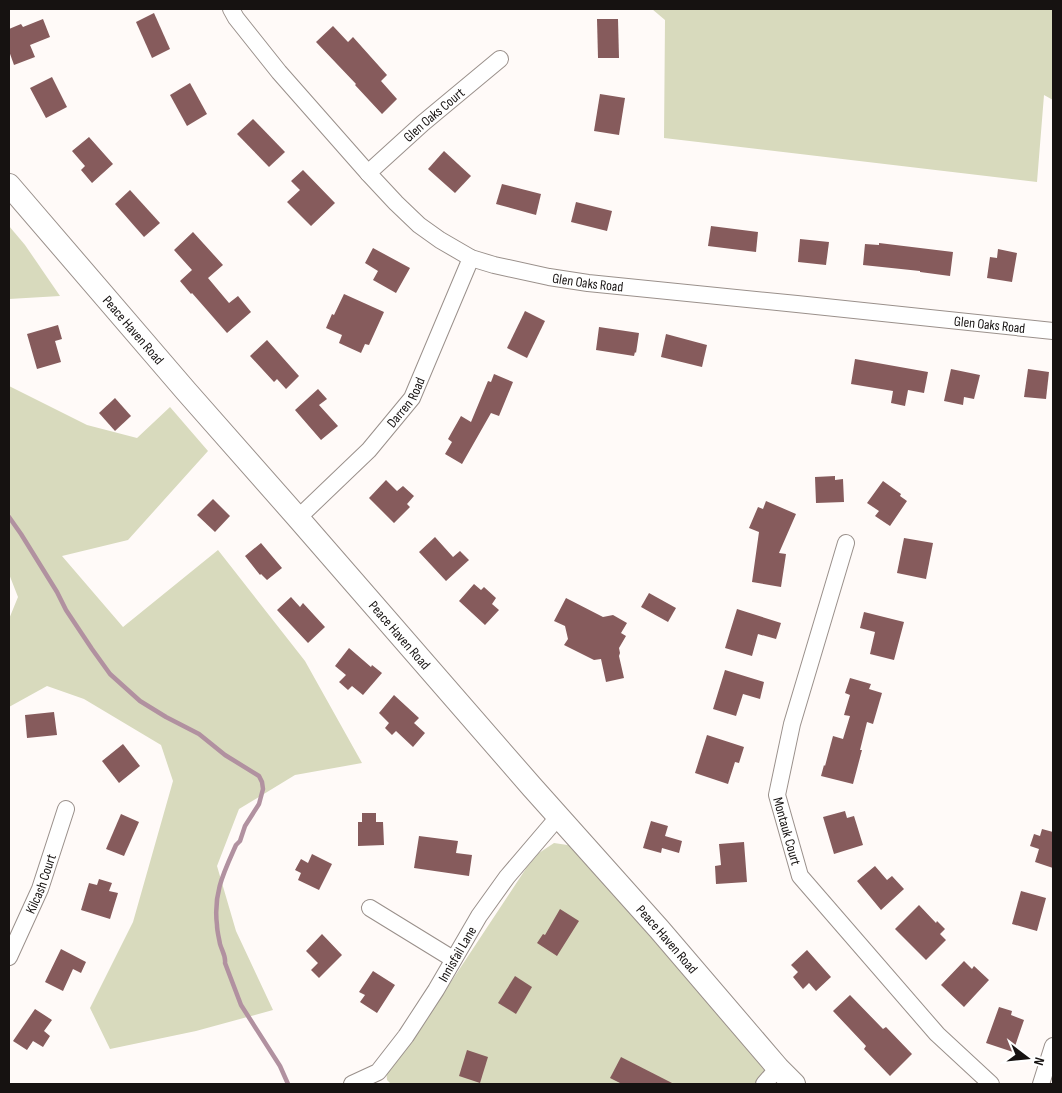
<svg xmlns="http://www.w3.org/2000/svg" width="1062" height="1093" font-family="'Sofia Sans Condensed',sans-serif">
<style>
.green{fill:#d8dabd}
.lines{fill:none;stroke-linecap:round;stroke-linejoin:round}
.stream{stroke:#b191a0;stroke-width:4.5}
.building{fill:#865b5c}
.street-casing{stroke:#9a908b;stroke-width:18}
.secondary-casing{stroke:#9a908b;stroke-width:24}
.street{stroke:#fff;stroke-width:16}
.secondary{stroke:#fff;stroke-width:22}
.labels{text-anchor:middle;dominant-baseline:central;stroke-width:4;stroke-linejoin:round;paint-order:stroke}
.street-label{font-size:14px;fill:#161211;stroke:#fff}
</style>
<rect width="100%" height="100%" fill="#fffaf8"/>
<!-- green -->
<g class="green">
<path d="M 652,9 L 1053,9 L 1053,100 L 1044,95 L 1037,182 L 664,138 L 665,20 Z"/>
<path d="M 9,226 L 25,245 L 60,296 L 9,299 Z"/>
<path d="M 9,386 L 87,425 L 137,438 L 170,407 L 208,451 L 128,540 L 62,556 L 123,627 L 218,550 L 305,661 L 362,763 L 295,775 L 239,809 L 217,866 L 236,931 L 273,1010 L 196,1031 L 110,1049 L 90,1008 L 133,922 L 173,781 L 161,745 L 84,699 L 47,686 L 9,707 L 9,619 L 18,597 L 9,574 Z"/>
<path d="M 554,843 L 574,846 L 785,1084 L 391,1084 L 387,1080 L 386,1069 L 431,1012 L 527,867 L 539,853 Z"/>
</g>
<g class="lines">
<!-- stream -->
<path class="stream" d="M 9,517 L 21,534 L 57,592 L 66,610 L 92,649 L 110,674 L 140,701 L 166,717 L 199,734 L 225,755 L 259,776 L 262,782 L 263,789 L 259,804 L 245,826 L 240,841 L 236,845 C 224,872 213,893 217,925 C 217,931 219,938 220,944 C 222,951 226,956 225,963 L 241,1005 L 280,1066 L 288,1084"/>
</g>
<!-- building -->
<g class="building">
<path d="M 154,13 L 170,49 L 152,58 L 136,22 Z"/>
<path d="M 43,19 L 50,37 L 30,45 L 35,57 L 14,65 L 9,51 L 9,29 L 21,24 L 23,27 Z"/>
<path d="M 597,19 L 618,19 L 619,58 L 598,58 Z"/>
<path d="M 333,26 L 348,42 L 353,37 L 387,75 L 381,81 L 397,99 L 382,114 L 355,85 L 356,84 L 316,42 Z"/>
<path d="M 52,77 L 67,107 L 46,118 L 30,88 Z"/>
<path d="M 190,83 L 207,114 L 187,126 L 170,95 Z"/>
<path d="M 600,94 L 625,98 L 619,135 L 594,131 Z"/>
<path d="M 253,119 L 285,152 L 269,167 L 237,134 Z"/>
<path d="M 89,137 L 113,164 L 92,183 L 81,170 L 85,166 L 72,151 Z"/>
<path d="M 444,151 L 471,176 L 455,193 L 428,169 Z"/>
<path d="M 303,170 L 335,203 L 311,226 L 287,202 L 300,190 L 291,181 Z"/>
<path d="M 502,184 L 541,194 L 536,215 L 496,204 Z"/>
<path d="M 130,190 L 160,223 L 144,237 L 115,204 Z"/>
<path d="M 576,202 L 612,211 L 607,231 L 571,222 Z"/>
<path d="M 711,226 L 758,232 L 756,252 L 708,246 Z"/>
<path d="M 193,232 L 223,265 L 208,278 L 229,303 L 238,296 L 251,312 L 227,333 L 192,293 L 191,294 L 180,281 L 192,270 L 174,250 Z"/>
<path d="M 800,239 L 829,242 L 826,265 L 798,262 Z"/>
<path d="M 879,243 L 953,252 L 950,276 L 920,272 L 920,271 L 863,265 L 865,244 L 879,245 Z"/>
<path d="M 373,248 L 410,268 L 396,293 L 373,280 L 378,271 L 365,263 Z"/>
<path d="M 998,249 L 1017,253 L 1012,282 L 987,278 L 990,257 L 997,258 Z"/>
<path d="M 344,294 L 384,312 L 369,345 L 365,344 L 361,353 L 339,343 L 342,335 L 326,328 L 332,314 L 334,315 Z"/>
<path d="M 525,311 L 545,321 L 527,358 L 507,348 Z"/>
<path d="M 58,325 L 62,339 L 55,341 L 61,362 L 37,369 L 27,334 Z"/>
<path d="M 599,327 L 639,333 L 636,353 L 635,352 L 634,356 L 596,350 Z"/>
<path d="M 666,334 L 707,345 L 702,367 L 661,357 Z"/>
<path d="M 267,340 L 299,376 L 286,389 L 277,379 L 274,382 L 250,356 Z"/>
<path d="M 855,359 L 928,372 L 924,393 L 908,390 L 905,406 L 891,403 L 893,391 L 851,384 Z"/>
<path d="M 951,369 L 980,375 L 974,399 L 964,397 L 963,405 L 944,401 Z"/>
<path d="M 1028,369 L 1049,372 L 1046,399 L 1024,397 Z"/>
<path d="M 494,374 L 513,382 L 499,416 L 491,413 L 462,464 L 445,454 L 452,442 L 448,439 L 461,416 L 471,422 L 488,381 L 491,382 Z"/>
<path d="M 318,389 L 327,399 L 319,405 L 338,426 L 321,440 L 295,410 Z"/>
<path d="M 115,398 L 131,416 L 115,431 L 99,413 Z"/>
<path d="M 835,476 L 835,480 L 843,479 L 844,502 L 816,503 L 815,477 Z"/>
<path d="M 386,480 L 397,491 L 403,486 L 414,496 L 407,504 L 410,507 L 394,523 L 369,498 Z"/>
<path d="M 883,481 L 901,494 L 900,496 L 907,501 L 890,526 L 875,516 L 879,511 L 867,503 Z"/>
<path d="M 213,499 L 230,516 L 215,532 L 197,515 Z"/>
<path d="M 766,501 L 796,514 L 779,553 L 786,554 L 781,587 L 752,582 L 759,532 L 749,528 L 758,507 L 763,509 Z"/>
<path d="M 435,537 L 453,557 L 460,551 L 469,560 L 446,581 L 419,552 Z"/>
<path d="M 904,538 L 933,543 L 926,579 L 897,573 Z"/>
<path d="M 261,543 L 282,568 L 267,580 L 261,574 L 260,575 L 245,556 Z"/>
<path d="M 474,584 L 481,590 L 484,587 L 496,598 L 492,604 L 499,610 L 485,625 L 459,601 Z"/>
<path d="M 649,593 L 676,608 L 668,622 L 641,607 Z"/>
<path d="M 291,597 L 300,607 L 303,603 L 325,627 L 308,643 L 277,610 Z"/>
<path d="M 566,598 L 603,617 L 613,615 L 627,623 L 621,633 L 626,636 L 619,648 L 620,653 L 619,656 L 624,678 L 606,682 L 601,659 L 594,660 L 564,645 L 568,639 L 565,626 L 554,621 Z"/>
<path d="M 737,609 L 781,623 L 776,639 L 758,634 L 752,656 L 725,648 Z"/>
<path d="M 864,612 L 904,622 L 894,660 L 870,654 L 875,632 L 860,628 Z"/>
<path d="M 349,648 L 371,667 L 372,665 L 382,673 L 363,695 L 352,686 L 348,690 L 339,682 L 346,675 L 335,666 Z"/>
<path d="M 725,670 L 764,682 L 760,699 L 743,694 L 736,716 L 713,709 Z"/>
<path d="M 850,678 L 871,684 L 869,689 L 882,693 L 873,724 L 867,722 L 860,750 L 862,750 L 853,784 L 821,776 L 824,765 L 825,766 L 833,736 L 843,739 L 850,716 L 844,715 L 850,695 L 845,693 Z"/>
<path d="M 394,695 L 419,718 L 414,723 L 425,733 L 413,747 L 396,731 L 392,735 L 385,728 L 389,723 L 379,713 Z"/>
<path d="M 54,712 L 57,735 L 27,738 L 25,715 Z"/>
<path d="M 707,735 L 744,747 L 739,763 L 735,762 L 728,784 L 695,773 Z"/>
<path d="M 123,744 L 140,766 L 119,783 L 102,761 Z"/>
<path d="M 845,811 L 847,818 L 854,816 L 863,845 L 834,854 L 823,817 Z"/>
<path d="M 362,813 L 376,813 L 376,822 L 383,822 L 384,845 L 358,846 L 358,822 L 362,822 Z"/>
<path d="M 121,814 L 139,822 L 124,856 L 106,849 Z"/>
<path d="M 651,821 L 668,826 L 665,836 L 682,841 L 679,853 L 662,848 L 661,853 L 643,848 Z"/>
<path d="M 1042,829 L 1053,832 L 1053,868 L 1035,862 L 1039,849 L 1030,846 L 1034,834 L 1040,836 Z"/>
<path d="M 419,836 L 458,841 L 456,853 L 472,855 L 469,876 L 414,868 Z"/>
<path d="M 744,842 L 747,882 L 716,884 L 715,866 L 721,865 L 719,844 Z"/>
<path d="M 312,854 L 332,864 L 319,890 L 298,880 L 301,873 L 295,870 L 301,859 L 308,863 Z"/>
<path d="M 875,866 L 887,880 L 892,876 L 904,889 L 881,910 L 857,881 Z"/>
<path d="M 99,879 L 112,883 L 109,891 L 118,893 L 110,919 L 81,910 L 89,883 L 97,885 Z"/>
<path d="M 1021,891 L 1046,898 L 1037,931 L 1012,924 Z"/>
<path d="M 919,905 L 936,923 L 937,921 L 945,929 L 940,934 L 946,940 L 926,960 L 895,929 Z"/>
<path d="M 560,909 L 579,921 L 557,956 L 537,943 L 543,934 L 545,935 Z"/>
<path d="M 322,934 L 342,955 L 319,978 L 311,970 L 318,963 L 306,951 Z"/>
<path d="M 61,949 L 86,962 L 81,973 L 73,969 L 63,991 L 45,982 Z"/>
<path d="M 807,950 L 831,977 L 816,991 L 809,983 L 803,989 L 793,977 L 798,972 L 791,965 Z"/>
<path d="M 964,961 L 972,969 L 974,966 L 989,980 L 964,1007 L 941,985 Z"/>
<path d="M 373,971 L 395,985 L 377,1013 L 360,1002 L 365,995 L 359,992 Z"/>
<path d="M 515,976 L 532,987 L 516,1014 L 498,1003 Z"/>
<path d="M 850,995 L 883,1029 L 886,1027 L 912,1054 L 890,1076 L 864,1049 L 866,1046 L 833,1011 Z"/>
<path d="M 999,1007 L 1012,1011 L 1011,1015 L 1024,1020 L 1013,1052 L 986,1043 Z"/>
<path d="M 35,1009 L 52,1020 L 44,1031 L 50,1036 L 43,1047 L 33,1041 L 27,1050 L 13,1041 Z"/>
<path d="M 467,1050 L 488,1057 L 480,1083 L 459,1076 Z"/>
<path d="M 621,1057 L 674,1084 L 622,1084 L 610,1078 Z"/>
</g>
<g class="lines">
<!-- street casing -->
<g class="street-casing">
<g id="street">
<path id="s1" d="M 231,9 L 236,18 L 279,72 L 368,173 L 396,203 L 419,225 L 440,240 L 471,258 L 494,265 L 549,277 L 588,283 L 797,304 L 1053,331"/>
<path id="s2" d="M 368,173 L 423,123 L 500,59"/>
<path id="s3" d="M 298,518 L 369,450 L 412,398 L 471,258"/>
<path id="s4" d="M 846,543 L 792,724 L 777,795 L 800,876 L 937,1034 L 991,1084"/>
<path d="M 370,908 L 453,959"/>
<path id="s5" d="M 9,957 L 40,889 L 66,809"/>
<path id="s6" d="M 352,1084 L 378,1072 L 406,1036 L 436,990 L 479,916 L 507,877 L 559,816"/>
<path d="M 764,1084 L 778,1068"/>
<path d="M 1041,1084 L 1053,1046"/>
</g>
</g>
<!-- secondary casing -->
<g class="secondary-casing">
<g id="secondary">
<path id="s7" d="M 9,185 L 186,391 L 298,518 L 532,787 L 659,929 L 778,1068 L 794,1084"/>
</g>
</g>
<!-- street -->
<use href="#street" class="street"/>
<!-- secondary -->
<use href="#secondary" class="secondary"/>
</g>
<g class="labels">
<!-- street labels -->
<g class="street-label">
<text stroke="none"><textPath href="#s2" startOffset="88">Glen Oaks Court</textPath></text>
<text stroke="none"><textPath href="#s1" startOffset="468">Glen Oaks Road</textPath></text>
<text stroke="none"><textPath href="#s1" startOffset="872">Glen Oaks Road</textPath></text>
<text stroke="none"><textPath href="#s7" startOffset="191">Peace Haven Road</textPath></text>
<text stroke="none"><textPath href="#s3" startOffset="159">Darren Road</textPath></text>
<text stroke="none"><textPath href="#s7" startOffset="596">Peace Haven Road</textPath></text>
<text stroke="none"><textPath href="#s4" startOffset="299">Montauk Court</textPath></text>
<text stroke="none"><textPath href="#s5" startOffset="80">Kilcash Court</textPath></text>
<text stroke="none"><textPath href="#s7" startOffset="1001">Peace Haven Road</textPath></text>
<text stroke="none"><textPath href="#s6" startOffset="171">Innisfail Lane</textPath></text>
</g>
</g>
<!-- border -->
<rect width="1062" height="1093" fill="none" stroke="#161211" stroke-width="20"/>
<!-- north arrow -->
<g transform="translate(1027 1058) rotate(106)" stroke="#ffffff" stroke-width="4" paint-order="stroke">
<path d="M0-4L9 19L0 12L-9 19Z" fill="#161211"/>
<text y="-8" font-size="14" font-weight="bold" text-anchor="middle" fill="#161211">N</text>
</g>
</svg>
